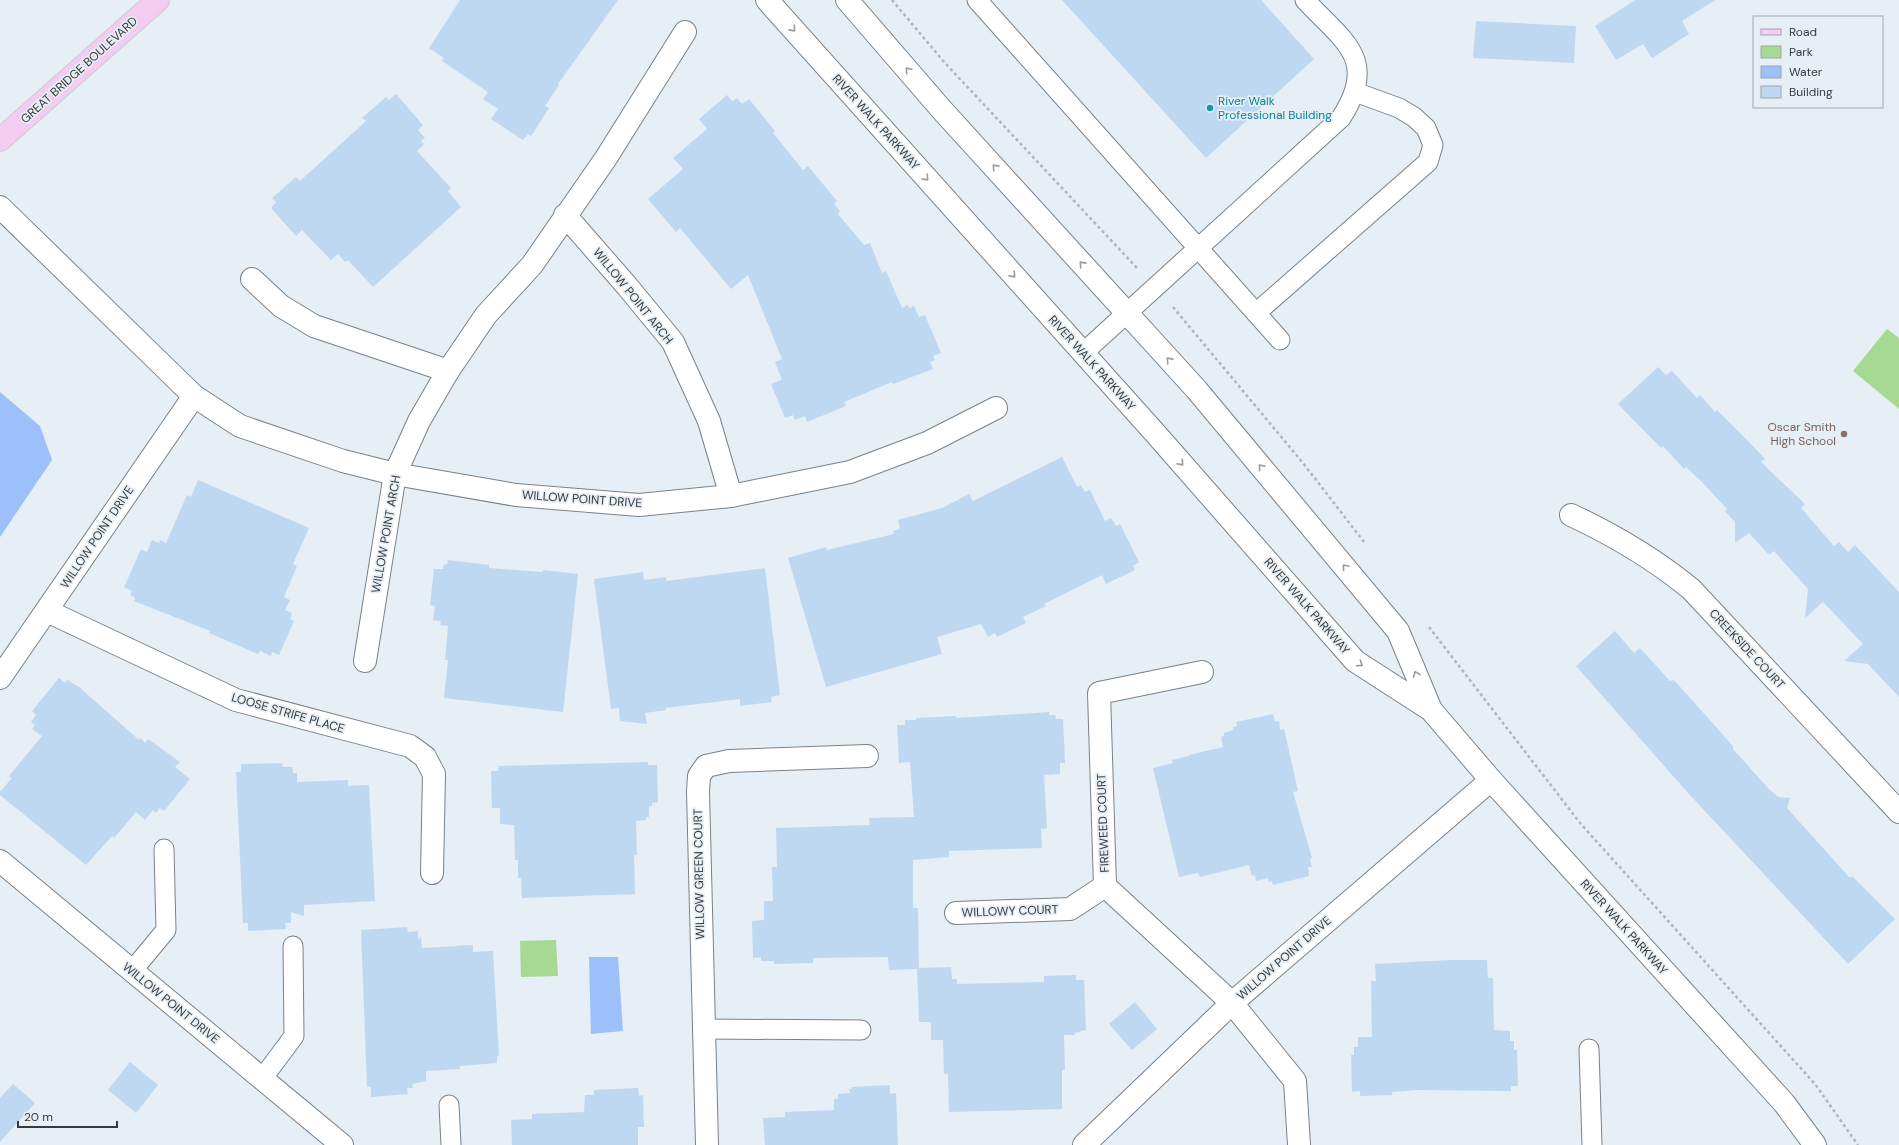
<svg xmlns="http://www.w3.org/2000/svg" width="1899" height="1145" font-family="'DM Sans',sans-serif">
<style>
.green{fill:#a6d991}
.water{fill:#9cc0fa}
.building{fill:#bfd8f2}
.lines{fill:none;stroke-linecap:round;stroke-linejoin:round}
.service-casing{stroke:#7a8188;stroke-width:21}
.minor-casing{stroke:#7a8188;stroke-width:24}
.tertiary-casing{stroke:#7a8188;stroke-width:24}
.primary-casing{stroke:#cbcccd;stroke-width:24}
.path{stroke:#aeb5bb;stroke-width:2.5;stroke-dasharray:3 3;stroke-linecap:butt}
.service{stroke:#fff;stroke-width:19}
.minor{stroke:#fff;stroke-width:22}
.tertiary{stroke:#fff;stroke-width:22}
.primary{stroke:#f4cbf1;stroke-width:22}
.oneway{stroke:#9b9c9e}
.culture-dot{fill:#0f9aa8;stroke:#e6eef6;stroke-width:1.5}
.education-dot{fill:#8d6e63;stroke:#e6eef6;stroke-width:1.5}
.labels{text-anchor:middle;dominant-baseline:central;stroke-width:3.5;stroke-linejoin:round;paint-order:stroke}
.street-label{font-size:12px;fill:#373a3d;stroke:#e6eef6}
.culture-label{font-size:12px;fill:#0d838f;stroke:#e6eef6;text-anchor:start}
.education-label{font-size:12px;fill:#785e54;stroke:#e6eef6;text-anchor:end}
</style>
<rect width="100%" height="100%" fill="#e6eef6"/>
<!-- green -->
<g class="green">
<path d="M 1887,329 L 1899,338 L 1899,409 L 1853,371 Z"/>
<path d="M 556,940 L 558,976 L 521,977 L 520,941 Z"/>
</g>
<!-- water -->
<g class="water">
<path d="M 0,392 L 40,426 L 52,460 L 0,537 Z"/>
<path d="M 589,957 L 618,957 L 623,1031 L 591,1034 Z"/>
</g>
<!-- building -->
<g class="building">
<path d="M 460,0 L 618,0 L 558,84 L 559,85 L 545,106 L 549,108 L 531,136 L 528,134 L 523,140 L 491,119 L 498,109 L 483,99 L 488,92 L 442,61 L 444,58 L 429,48 Z"/>
<path d="M 1062,0 L 1261,0 L 1314,59 L 1206,158 Z"/>
<path d="M 1635,0 L 1715,0 L 1682,21 L 1689,34 L 1652,58 L 1643,44 L 1616,60 L 1595,26 Z"/>
<path d="M 1476,21 L 1576,26 L 1574,63 L 1473,58 Z"/>
<path d="M 396,94 L 423,125 L 418,130 L 425,138 L 421,141 L 424,144 L 417,151 L 451,188 L 448,191 L 461,207 L 373,287 L 348,260 L 345,262 L 338,254 L 331,260 L 302,230 L 296,236 L 271,208 L 276,202 L 272,198 L 296,177 L 300,181 L 366,121 L 362,118 L 386,97 L 389,100 Z"/>
<path d="M 727,95 L 732,101 L 737,98 L 742,104 L 749,99 L 775,131 L 773,133 L 803,170 L 808,166 L 837,201 L 834,204 L 840,211 L 838,214 L 864,245 L 870,243 L 882,273 L 886,271 L 902,308 L 908,305 L 909,308 L 914,306 L 919,317 L 925,315 L 941,353 L 933,356 L 935,360 L 930,362 L 933,369 L 893,384 L 892,382 L 844,402 L 846,406 L 807,422 L 805,416 L 795,420 L 793,415 L 785,418 L 771,384 L 782,380 L 775,362 L 782,359 L 748,275 L 731,289 L 680,228 L 676,232 L 648,199 L 683,169 L 673,158 L 707,129 L 699,119 Z"/>
<path d="M 1658,367 L 1666,375 L 1672,371 L 1697,398 L 1700,395 L 1715,412 L 1717,410 L 1751,444 L 1765,459 L 1761,462 L 1805,504 L 1801,508 L 1834,546 L 1839,542 L 1848,552 L 1855,545 L 1899,592 L 1899,697 L 1868,664 L 1844,661 L 1863,644 L 1823,602 L 1805,618 L 1808,589 L 1774,551 L 1769,555 L 1749,533 L 1735,543 L 1735,522 L 1725,511 L 1727,509 L 1702,482 L 1686,467 L 1684,469 L 1663,446 L 1661,448 L 1618,404 Z"/>
<path d="M 1062,457 L 1077,487 L 1081,485 L 1085,492 L 1090,490 L 1105,521 L 1111,518 L 1116,526 L 1120,524 L 1139,562 L 1133,566 L 1135,570 L 1106,584 L 1102,575 L 1044,604 L 1046,606 L 1023,617 L 1026,623 L 997,637 L 995,633 L 988,637 L 981,624 L 937,637 L 942,654 L 826,687 L 788,558 L 826,547 L 827,550 L 894,534 L 893,531 L 900,529 L 898,520 L 942,508 L 969,494 L 973,501 Z"/>
<path d="M 198,480 L 309,528 L 293,564 L 297,566 L 284,597 L 290,600 L 285,610 L 292,613 L 290,619 L 294,621 L 279,655 L 272,652 L 271,656 L 260,651 L 258,654 L 209,633 L 210,631 L 134,601 L 135,598 L 130,595 L 132,591 L 124,587 L 141,549 L 147,552 L 152,540 L 159,543 L 160,540 L 166,543 L 187,495 L 191,497 Z"/>
<path d="M 448,560 L 489,565 L 489,568 L 543,572 L 543,570 L 578,574 L 563,712 L 444,698 L 448,660 L 445,660 L 448,626 L 440,625 L 441,621 L 433,620 L 435,606 L 430,605 L 434,569 L 443,569 L 444,564 L 447,565 Z"/>
<path d="M 765,568 L 780,695 L 771,697 L 772,702 L 740,706 L 740,699 L 665,708 L 666,710 L 645,713 L 647,724 L 620,721 L 619,708 L 611,709 L 594,579 L 643,572 L 644,580 L 666,577 L 666,581 Z"/>
<path d="M 1615,631 L 1634,653 L 1640,648 L 1670,681 L 1674,680 L 1733,746 L 1733,749 L 1768,788 L 1778,797 L 1790,798 L 1787,808 L 1850,878 L 1852,876 L 1895,919 L 1848,964 L 1688,793 L 1576,666 Z"/>
<path d="M 59,678 L 65,683 L 67,680 L 79,687 L 139,740 L 140,738 L 145,743 L 148,739 L 180,762 L 175,767 L 190,779 L 164,811 L 160,808 L 156,813 L 153,810 L 145,820 L 136,812 L 114,838 L 112,836 L 86,865 L 0,795 L 0,792 L 12,778 L 9,776 L 42,736 L 32,729 L 35,725 L 31,722 L 36,715 L 32,711 Z"/>
<path d="M 1049,712 L 1049,715 L 1055,715 L 1056,719 L 1063,719 L 1065,763 L 1060,763 L 1060,774 L 1044,775 L 1047,828 L 1041,829 L 1042,848 L 949,851 L 949,857 L 913,860 L 913,908 L 918,908 L 919,968 L 951,967 L 952,979 L 957,979 L 957,984 L 1044,982 L 1044,976 L 1076,975 L 1076,980 L 1084,980 L 1086,1030 L 1075,1033 L 1075,1035 L 1064,1035 L 1065,1070 L 1062,1070 L 1062,1109 L 949,1112 L 948,1074 L 944,1074 L 943,1040 L 931,1040 L 931,1022 L 919,1022 L 917,969 L 889,970 L 888,957 L 813,958 L 813,963 L 774,964 L 774,961 L 761,961 L 761,957 L 753,958 L 752,921 L 764,920 L 764,901 L 773,901 L 772,867 L 777,867 L 776,828 L 870,825 L 869,818 L 914,817 L 910,762 L 899,763 L 897,725 L 905,725 L 905,720 L 916,720 L 916,718 L 956,716 L 956,718 Z"/>
<path d="M 1273,714 L 1275,722 L 1279,721 L 1280,730 L 1284,729 L 1298,791 L 1293,792 L 1312,858 L 1310,859 L 1312,867 L 1308,867 L 1309,876 L 1273,885 L 1272,881 L 1269,882 L 1268,878 L 1256,881 L 1255,875 L 1252,876 L 1249,865 L 1200,877 L 1198,873 L 1179,877 L 1153,768 L 1173,763 L 1172,760 L 1189,756 L 1189,755 L 1223,747 L 1221,737 L 1224,736 L 1224,733 L 1233,730 L 1233,727 L 1237,726 L 1236,722 Z"/>
<path d="M 648,762 L 648,765 L 657,765 L 658,802 L 652,803 L 652,806 L 649,806 L 649,817 L 646,817 L 646,820 L 636,821 L 637,855 L 634,855 L 635,894 L 522,898 L 521,878 L 518,878 L 518,860 L 515,860 L 514,825 L 500,824 L 500,808 L 492,808 L 491,771 L 498,771 L 499,766 Z"/>
<path d="M 282,763 L 283,767 L 292,767 L 293,773 L 297,773 L 297,782 L 348,780 L 348,786 L 369,785 L 375,901 L 304,905 L 304,916 L 291,912 L 291,923 L 285,923 L 286,929 L 248,931 L 248,923 L 243,923 L 236,772 L 241,772 L 241,764 Z"/>
<path d="M 407,927 L 408,932 L 418,931 L 418,939 L 421,938 L 422,948 L 473,945 L 473,952 L 493,951 L 499,1056 L 497,1056 L 497,1063 L 460,1066 L 460,1069 L 426,1071 L 426,1081 L 412,1084 L 413,1088 L 407,1088 L 408,1094 L 371,1097 L 371,1087 L 367,1087 L 361,930 Z"/>
<path d="M 1451,960 L 1487,960 L 1488,978 L 1493,978 L 1494,1030 L 1510,1031 L 1510,1041 L 1514,1041 L 1514,1050 L 1517,1050 L 1518,1086 L 1511,1086 L 1511,1091 L 1416,1090 L 1392,1092 L 1392,1095 L 1360,1096 L 1360,1091 L 1352,1092 L 1351,1055 L 1354,1055 L 1354,1047 L 1358,1047 L 1358,1037 L 1372,1037 L 1371,981 L 1376,981 L 1375,964 Z"/>
<path d="M 1135,1002 L 1157,1029 L 1132,1050 L 1109,1024 Z"/>
<path d="M 130,1062 L 158,1085 L 136,1113 L 108,1090 Z"/>
<path d="M 13,1084 L 35,1103 L 0,1142 L 0,1098 Z"/>
<path d="M 890,1085 L 890,1094 L 896,1093 L 898,1145 L 765,1145 L 763,1118 L 785,1117 L 785,1112 L 834,1110 L 834,1099 L 838,1099 L 838,1094 L 850,1093 L 849,1089 L 852,1089 L 852,1087 Z"/>
<path d="M 638,1088 L 639,1096 L 643,1095 L 644,1127 L 638,1127 L 638,1145 L 512,1145 L 511,1120 L 532,1119 L 532,1114 L 584,1112 L 585,1095 L 594,1095 L 594,1090 Z"/>
</g>
<g class="lines">
<!-- service casing -->
<g class="service-casing">
<g id="service">
<path d="M 977,0 L 1280,340"/>
<path d="M 1256,313 L 1428,162 L 1433,145 L 1426,128 L 1414,117 L 1399,108 L 1355,92"/>
<path d="M 1083,353 L 1341,118 C 1379,59 1344,42 1305,0"/>
<path d="M 132,971 L 166,930 L 164,849"/>
<path d="M 703,1029 L 861,1030"/>
<path d="M 1589,1049 L 1592,1145"/>
<path d="M 262,1079 L 294,1036 L 293,946"/>
<path d="M 449,1105 L 451,1145"/>
</g>
</g>
<!-- minor casing -->
<g class="minor-casing">
<g id="minor">
<path d="M 0,207 L 194,396 L 240,426 L 343,461 L 395,474 L 516,495 L 639,505 L 731,496 L 850,472 L 927,443 L 996,408"/>
<path d="M 565,215 L 627,286 L 673,342 L 709,421 L 731,496"/>
<path d="M 252,279 L 281,306 L 314,326 L 448,371"/>
<path d="M 1571,515 C 1616,536 1653,558 1691,589 L 1899,812"/>
<path d="M 47,611 L 236,700 L 410,746 L 425,757 L 434,774 L 432,873"/>
<path d="M 365,661 L 395,474 L 419,421 L 448,371 L 486,315 L 532,265 L 606,158 L 685,32"/>
<path d="M 1202,672 L 1099,693 L 1105,886 L 1232,1003 L 1295,1081 L 1299,1145"/>
<path d="M 0,678 L 194,396"/>
<path d="M 0,861 L 342,1145"/>
<path d="M 956,913 L 1070,909 L 1105,886"/>
<path d="M 707,1145 L 698,792 L 699,776 L 706,766 L 729,761 L 867,756"/>
<path d="M 1084,1145 L 1232,1003 L 1491,780"/>
</g>
</g>
<!-- tertiary casing -->
<g class="tertiary-casing">
<g id="tertiary">
<path d="M 767,0 L 1155,433 L 1355,661 L 1431,710 L 1491,780 L 1784,1103 L 1815,1145"/>
<path d="M 847,0 L 942,110 L 1196,389 L 1398,631 L 1431,710"/>
</g>
</g>
<!-- primary casing -->
<g class="primary-casing">
<path id="primary" d="M 0,140 L 158,0"/>
</g>
<!-- path -->
<g class="path">
<path d="M 892,0 L 944,62 L 1137,268"/>
<path d="M 1173,307 L 1303,463 L 1364,542"/>
<path d="M 1429,627 L 1580,823 L 1815,1084 L 1858,1145"/>
</g>
<!-- service -->
<use href="#service" class="service"/>
<!-- minor -->
<use href="#minor" class="minor"/>
<!-- tertiary -->
<use href="#tertiary" class="tertiary"/>
<!-- primary -->
<use href="#primary" class="primary"/>
</g>
<!-- one-way arrows -->
<defs><path id="oneway-chevron" d="M-2-3.5L2.5 0L-2 3.5" fill="none" stroke-width="1.6" stroke-linecap="round" stroke-linejoin="round"/></defs>
<g class="oneway">
<use href="#oneway-chevron" transform="translate(793 29) rotate(48)"/>
<use href="#oneway-chevron" transform="translate(908 70) rotate(-131)"/>
<use href="#oneway-chevron" transform="translate(995 167) rotate(-132)"/>
<use href="#oneway-chevron" transform="translate(926 178) rotate(48)"/>
<use href="#oneway-chevron" transform="translate(1082 264) rotate(-132)"/>
<use href="#oneway-chevron" transform="translate(1013 275) rotate(48)"/>
<use href="#oneway-chevron" transform="translate(1169 360) rotate(-132)"/>
<use href="#oneway-chevron" transform="translate(1181 463) rotate(49)"/>
<use href="#oneway-chevron" transform="translate(1261 467) rotate(-130)"/>
<use href="#oneway-chevron" transform="translate(1345 567) rotate(-130)"/>
<use href="#oneway-chevron" transform="translate(1360 664) rotate(34)"/>
<use href="#oneway-chevron" transform="translate(1416 674) rotate(-112)"/>
</g>
<!-- markers -->
<circle class="culture-dot" cx="1210" cy="108" r="4"/>
<circle class="education-dot" cx="1844" cy="434" r="4"/>
<g class="labels">
<!-- street labels -->
<g class="street-label">
<text transform="translate(79 70) rotate(-42)">GREAT BRIDGE BOULEVARD</text>
<text transform="translate(876 122) rotate(48)">RIVER WALK PARKWAY</text>
<text transform="translate(633 296) rotate(51)">WILLOW POINT ARCH</text>
<text transform="translate(1092 363) rotate(48)">RIVER WALK PARKWAY</text>
<text transform="translate(582 499) rotate(4)">WILLOW POINT DRIVE</text>
<text transform="translate(386 534) rotate(-80)">WILLOW POINT ARCH</text>
<text transform="translate(97 537) rotate(-56)">WILLOW POINT DRIVE</text>
<text transform="translate(1307 606) rotate(49)">RIVER WALK PARKWAY</text>
<text transform="translate(1747 649) rotate(47)">CREEKSIDE COURT</text>
<text transform="translate(288 713) rotate(16)">LOOSE STRIFE PLACE</text>
<text transform="translate(1103 823) rotate(-92)">FIREWEED COURT</text>
<text transform="translate(699 874) rotate(-91)">WILLOW GREEN COURT</text>
<text transform="translate(1010 911) rotate(-2)">WILLOWY COURT</text>
<text transform="translate(1624 927) rotate(48)">RIVER WALK PARKWAY</text>
<text transform="translate(1284 958) rotate(-41)">WILLOW POINT DRIVE</text>
<text transform="translate(171 1003) rotate(39)">WILLOW POINT DRIVE</text>
</g>
<!-- culture labels -->
<g class="culture-label">
<text x="1218" y="101">River Walk<tspan x="1218" dy="14">Professional Building</tspan></text>
</g>
<!-- education labels -->
<g class="education-label">
<text x="1836" y="427">Oscar Smith<tspan x="1836" dy="14">High School</tspan></text>
</g>
</g>
<!-- legend -->
<rect x="1753" y="16" width="130" height="92" fill="#e6eef6" stroke="#a0a6ac"/>
<rect x="1761" y="29" width="20" height="6" fill="#f4cbf1" stroke="#a0a6ac"/>
<text x="1789" y="36" font-size="12" fill="#373a3d">Road</text>
<rect x="1761" y="46" width="20" height="12" fill="#a6d991" stroke="#a0a6ac"/>
<text x="1789" y="56" font-size="12" fill="#373a3d">Park</text>
<rect x="1761" y="66" width="20" height="12" fill="#9cc0fa" stroke="#a0a6ac"/>
<text x="1789" y="76" font-size="12" fill="#373a3d">Water</text>
<rect x="1761" y="86" width="20" height="12" fill="#bfd8f2" stroke="#a0a6ac"/>
<text x="1789" y="96" font-size="12" fill="#373a3d">Building</text>
<!-- scale -->
<path d="M18 1121v6h99v-6" fill="none" stroke="#373a3d" stroke-width="2"/>
<text x="24" y="1121" font-size="12" fill="#373a3d" stroke="#e6eef6" stroke-width="3" paint-order="stroke">20 m</text>
</svg>
